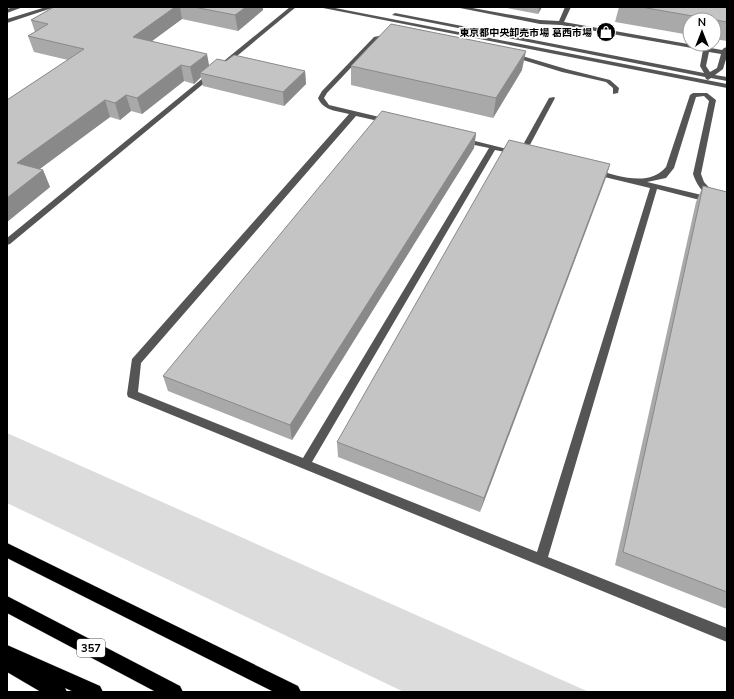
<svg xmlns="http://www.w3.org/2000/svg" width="734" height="699" font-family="Mulish,'Noto Sans JP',sans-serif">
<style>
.green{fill:#dcdcdc}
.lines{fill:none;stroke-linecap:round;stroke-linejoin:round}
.highway-casing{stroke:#dbdbdb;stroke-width:1}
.minor{fill:#555;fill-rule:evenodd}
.highway{fill:#000;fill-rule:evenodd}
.wall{fill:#a9a9a9}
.shaded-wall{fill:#898989}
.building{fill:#c4c4c4;stroke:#898989}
.labels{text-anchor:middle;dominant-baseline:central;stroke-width:3.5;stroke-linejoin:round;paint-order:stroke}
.far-poi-label{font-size:10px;font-weight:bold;fill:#000;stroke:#fff;text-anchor:end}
.shield{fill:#fff;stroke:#4c4c4c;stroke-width:1}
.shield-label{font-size:11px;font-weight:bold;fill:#000}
</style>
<rect width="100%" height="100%" fill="#fff"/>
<!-- green -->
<path class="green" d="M 7,433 L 589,692 L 404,692 L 7,503 Z"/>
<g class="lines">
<!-- highway casing -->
<g class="highway-casing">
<g id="highway">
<path d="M 7,543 L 298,686 L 301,692 L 274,692 L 7,558 Z"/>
<path d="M 7,596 L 180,686 L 183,692 L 156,692 L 7,613 Z"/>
<path d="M 7,645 L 100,686 L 103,692 L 74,692 L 65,688 L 67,692 L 41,692 L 7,672 Z"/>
</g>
</g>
<!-- minor -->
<g class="minor">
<path d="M 14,7 L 23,7 L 7,13 L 7,9 Z"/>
<path d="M 46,7 L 55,7 L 7,23 L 7,19 Z"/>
<path d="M 290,7 L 296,7 L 10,244 L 7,245 L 7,238 Z"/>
<path d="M 318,7 L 330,7 L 727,84 L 727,88 Z"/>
<path d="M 455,7 L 467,7 L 540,20 L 559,21 L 565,7 L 571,7 L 564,22 L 722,50 L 724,48 L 727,47 L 727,56 L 723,69 L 715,75 L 727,77 L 727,81 L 711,78 L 708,80 L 706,79 L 705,77 L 392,15 L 395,13 L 704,73 L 700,66 L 703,50 L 561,25 L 540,24 ZM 709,52 L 721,54 L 717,68 L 710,72 L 706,66 Z"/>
<path d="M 392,33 L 395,35 L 394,36 L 378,39 L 327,93 L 324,98 L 329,105 L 392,120 L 392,124 L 356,116 L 141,363 L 138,392 L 303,458 L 489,148 L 460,142 L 460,138 L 463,138 L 519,152 L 549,98 L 554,97 L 555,98 L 524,156 L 495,150 L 312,462 L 537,552 L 650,188 L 592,174 L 591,172 L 595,170 C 618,175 648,188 666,167 L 690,95 L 693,93 L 707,93 L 716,100 L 701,174 L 704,182 L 716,195 L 712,197 C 702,194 696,183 693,174 L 709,101 L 704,96 L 696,97 L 674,168 L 666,178 L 647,182 L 727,201 L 727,207 L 657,189 L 548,557 L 727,628 L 727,642 L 128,397 L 127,394 L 132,359 L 349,114 C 338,111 323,111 318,98 L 322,91 L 374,37 Z"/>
<path d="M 512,53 L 566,69 L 610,80 L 619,88 L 618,93 L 613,94 L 613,88 L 606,82 L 562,72 L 510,56 L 510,54 Z"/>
</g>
<!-- highway -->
<use href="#highway" class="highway"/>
</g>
<!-- wall -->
<g class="wall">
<path d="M 54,7 L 263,7 L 263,10 L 238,31 L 182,19 L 152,41 L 209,66 L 226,61 L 305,71 L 306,84 L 284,106 L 203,86 L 201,77 L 194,84 L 184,81 L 142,114 L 131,111 L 120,120 L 110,117 L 39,169 L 43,170 L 50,187 L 7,222 L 7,100 L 68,60 L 34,52 L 28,36 L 35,32 L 31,20 Z"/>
<path d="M 502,7 L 542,7 L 538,14 Z"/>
<path d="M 619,7 L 727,7 L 727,41 L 714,39 L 714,20 L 690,20 L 690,35 L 615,22 Z"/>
<path d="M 351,66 L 522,70 L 493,118 L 351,85 Z"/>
<path d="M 476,133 L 474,148 L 292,440 L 168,391 L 163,376 Z"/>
<path d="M 610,164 L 605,180 L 480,512 L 338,457 L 337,442 Z"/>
<path d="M 703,186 L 727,192 L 727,609 L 615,565 L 696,202 Z"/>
</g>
<!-- shaded-wall -->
<g class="shaded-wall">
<path d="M 175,7 L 180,7 L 182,19 L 137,52 L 133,37 Z"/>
<path d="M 246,7 L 263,7 L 263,10 L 238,31 L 235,15 Z"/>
<path d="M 539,7 L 542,7 L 538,14 Z"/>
<path d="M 526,51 L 522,70 L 493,118 L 496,98 Z"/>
<path d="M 207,54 L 210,70 L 200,73 L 201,77 L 194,84 L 190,67 Z"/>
<path d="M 181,65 L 184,81 L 142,114 L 137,98 Z"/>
<path d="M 305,71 L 306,84 L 284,106 L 283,92 Z"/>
<path d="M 126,95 L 131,111 L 120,120 L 115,103 Z"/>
<path d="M 105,100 L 110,117 L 25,180 L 17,163 Z"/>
<path d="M 476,133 L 474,148 L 292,440 L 290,425 Z"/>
<path d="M 610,164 L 605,180 L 480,512 L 484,498 Z"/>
<path d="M 43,170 L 50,187 L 7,222 L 7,198 Z"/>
</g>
<!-- building -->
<g class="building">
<path d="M 54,7 L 175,7 L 133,37 L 207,54 L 190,67 L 181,65 L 137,98 L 126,95 L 115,103 L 105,100 L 17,163 L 43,170 L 7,198 L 7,100 L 84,49 L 28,36 L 48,24 L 31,20 Z"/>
<path d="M 194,7 L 246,7 L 235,15 Z"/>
<path d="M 641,7 L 727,7 L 727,22 Z"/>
<path d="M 391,24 L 526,51 L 496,98 L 351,66 Z"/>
<path d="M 234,55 L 305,71 L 283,92 L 200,73 L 217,59 L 226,61 Z"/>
<path d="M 382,111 L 476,133 L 290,425 L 163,376 Z"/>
<path d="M 509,140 L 610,164 L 484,498 L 337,442 Z"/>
<path d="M 703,186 L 727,192 L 727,592 L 623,552 Z"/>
</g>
<!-- icons -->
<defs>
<g id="shop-disc" transform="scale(1)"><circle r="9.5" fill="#000" stroke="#fff"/><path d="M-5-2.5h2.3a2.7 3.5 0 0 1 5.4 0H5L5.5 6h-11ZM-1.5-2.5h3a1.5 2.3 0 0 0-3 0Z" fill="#fff"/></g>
</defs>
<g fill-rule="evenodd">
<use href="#shop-disc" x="606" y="32"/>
</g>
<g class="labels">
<!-- far-poi labels -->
<g class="far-poi-label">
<text x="592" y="32">東京都中央卸売市場 葛西市場</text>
</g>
<!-- shield labels -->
<rect class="shield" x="77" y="639" width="28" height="18" rx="3"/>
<g class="shield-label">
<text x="91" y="648">357</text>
</g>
</g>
<!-- border -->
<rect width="734" height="699" fill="none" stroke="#000000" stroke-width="16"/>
<!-- north arrow -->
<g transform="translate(702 32)"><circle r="19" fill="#ffffff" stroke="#999999"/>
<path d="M0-3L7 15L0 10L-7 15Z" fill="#000000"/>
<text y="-6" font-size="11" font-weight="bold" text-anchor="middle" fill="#000000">N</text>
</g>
</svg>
